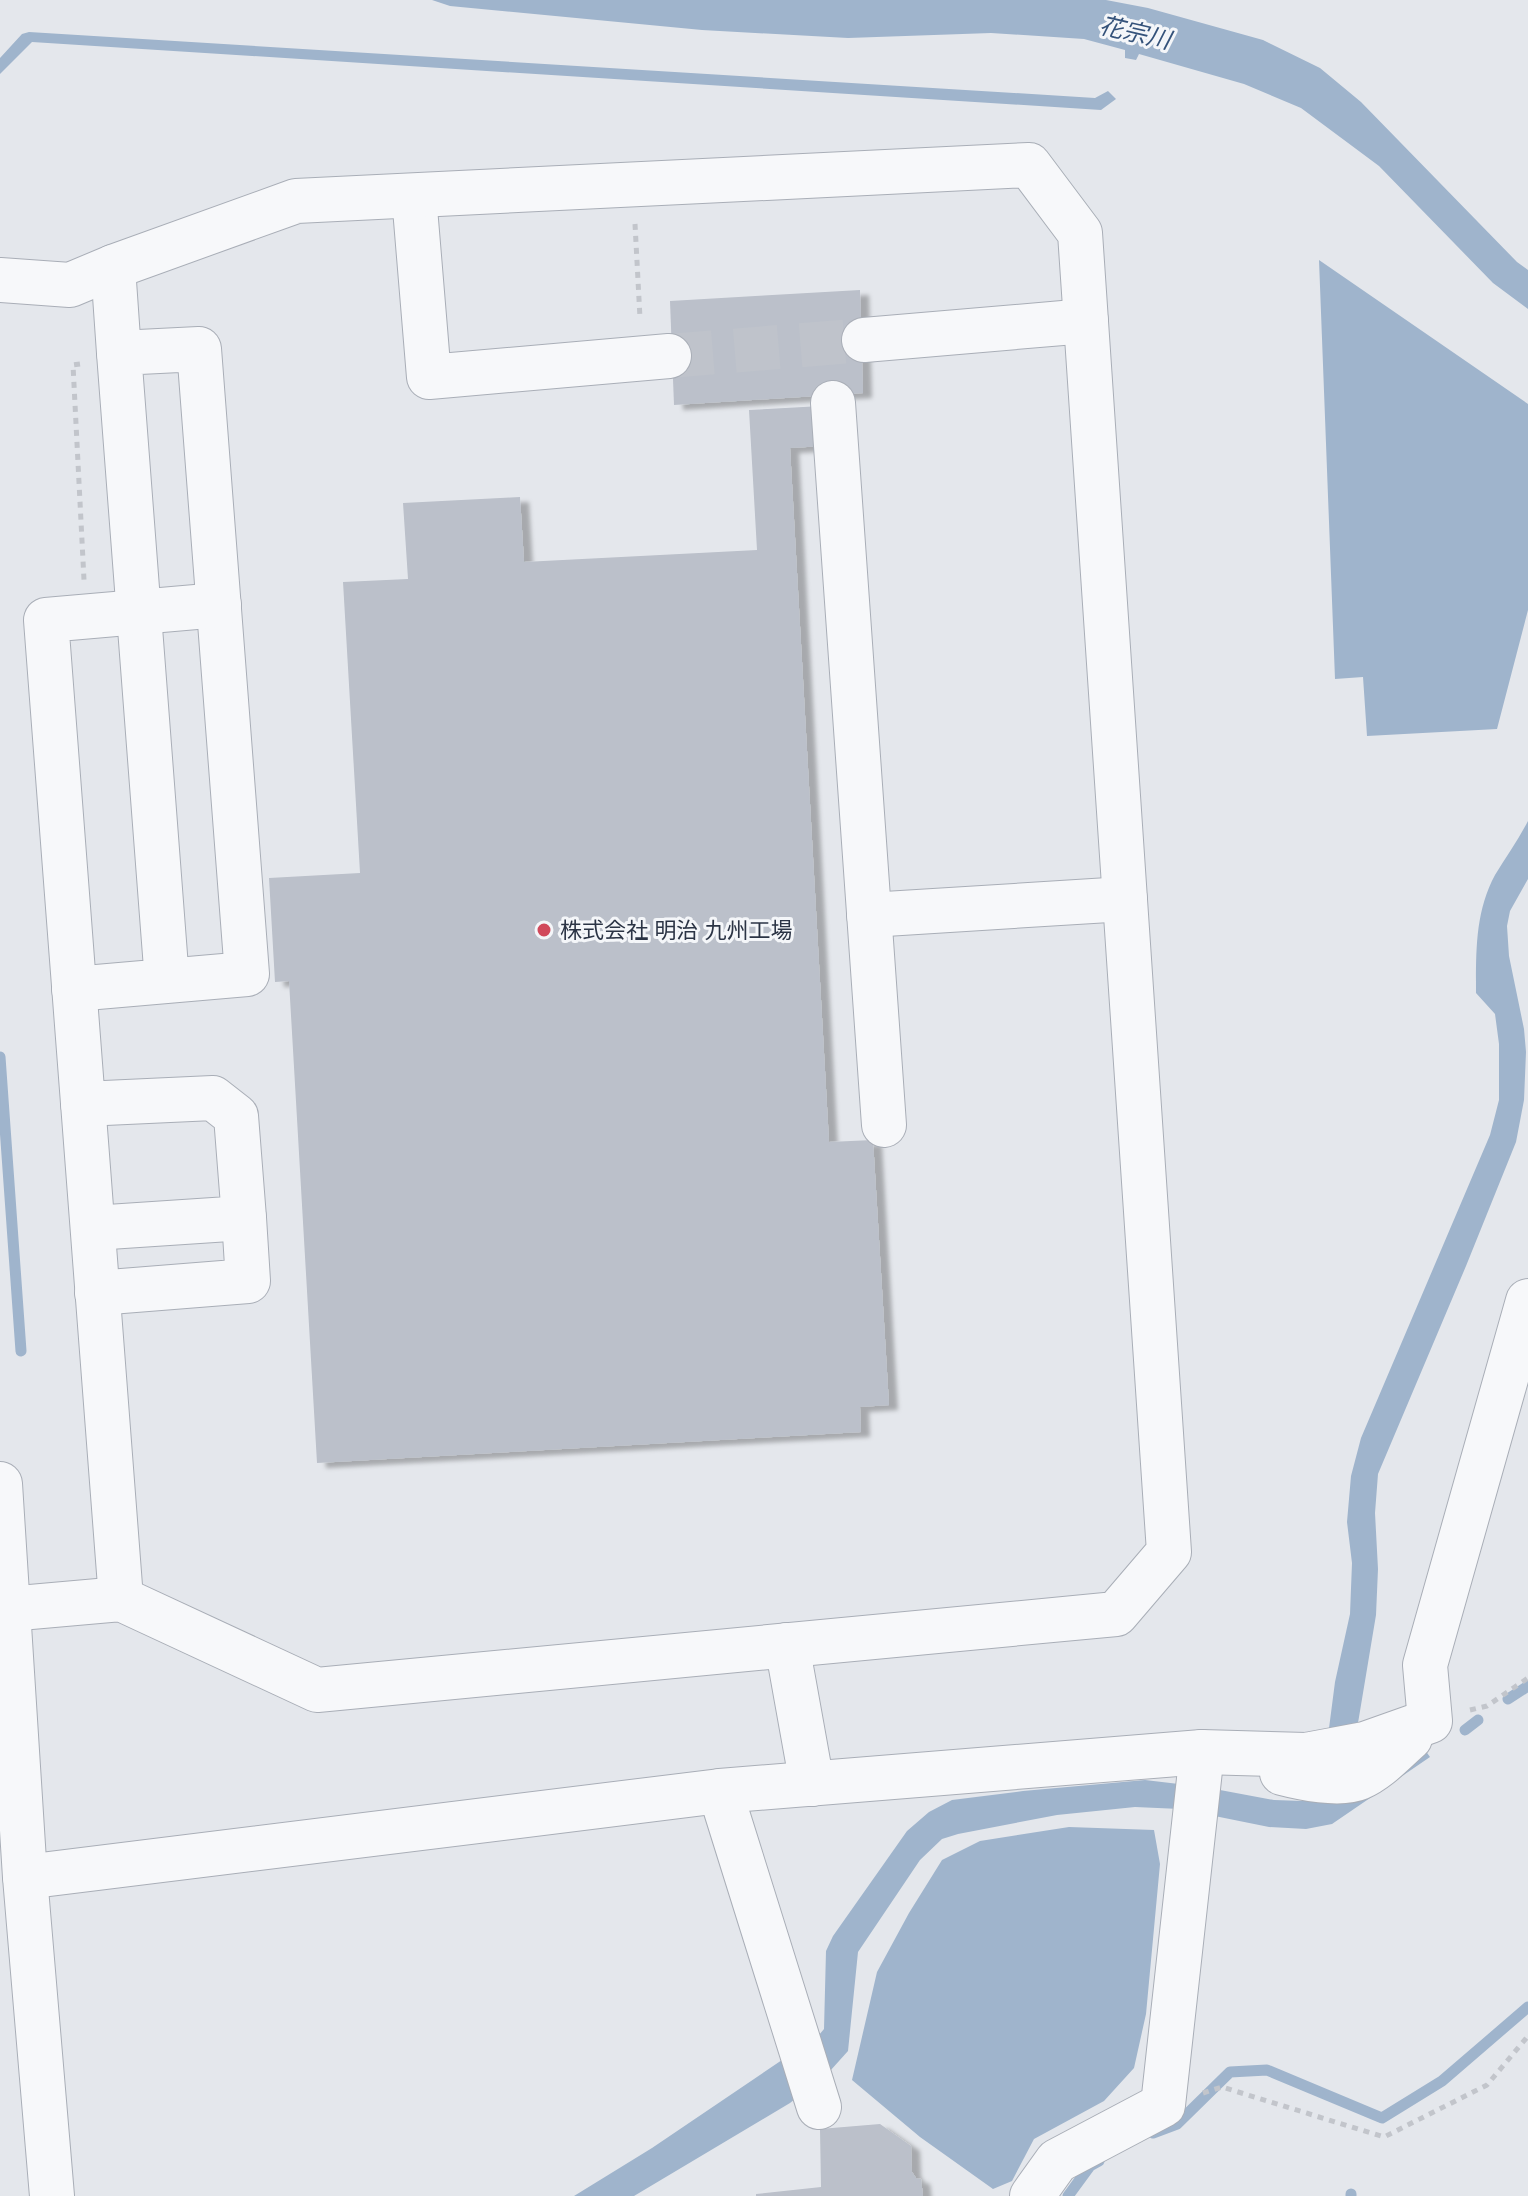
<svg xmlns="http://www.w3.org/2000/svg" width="1528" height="2196" viewBox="0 0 1528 2196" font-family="Inter,'Noto Sans JP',sans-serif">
  <defs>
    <filter id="shadow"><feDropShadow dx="9" dy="5" stdDeviation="2" flood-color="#0004"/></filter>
  </defs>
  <rect width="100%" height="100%" fill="#e4e7ec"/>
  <g fill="#9fb4cc">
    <polygon points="432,0 1106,0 1148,8 1263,40 1320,68 1361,102 1517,262 1528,270 1528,309 1493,283 1379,166 1301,108 1244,84 1139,54 1136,60 1125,58 1125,50 1084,39 991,33 848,38 702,30 450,6"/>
    <polygon points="29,32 1095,98 1108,91 1116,99 1101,110 32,42 0,74 0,58 22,34"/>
    <polygon points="1319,260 1528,404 1528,610 1497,729 1367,736 1363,677 1335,679"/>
    <path d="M1528 821V879L1510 911 1507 926 1509 956 1524 1029 1526 1052 1524 1100 1516 1142 1466 1266 1378 1474 1375 1513 1378 1569 1376 1615 1345 1801 1425 1750 1430 1757 1332 1824 1306 1829 1269 1827 1180 1809 1135 1807 1057 1815 958 1834 942 1839 920 1860 858 1952 848 2051 830 2071 790 2103 634 2196H574L652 2148 819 2035 824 2029 826 1951 833 1936 907 1831 929 1812 952 1800 1023 1791 1145 1780 1204 1787 1274 1800 1303 1801 1321 1790 1335 1682 1350 1614 1352 1563 1347 1522 1351 1476 1361 1438 1490 1135 1499 1100V1044L1495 1014 1476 993C1476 952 1475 912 1495 875 1506 857 1518 840 1528 821Z"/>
    <polygon points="1069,1827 1154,1830 1160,1864 1146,2014 1134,2068 1104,2101 1034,2139 1012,2181 993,2189 920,2137 852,2080 877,1972 909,1913 942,1860 980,1841"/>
  </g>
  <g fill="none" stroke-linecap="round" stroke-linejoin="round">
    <g stroke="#9fb4cc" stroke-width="11">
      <polyline points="0,1057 21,1351"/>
      <polyline points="1508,1699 1528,1686"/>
      <polyline points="1465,1730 1478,1720"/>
      <polyline points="1153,2133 1177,2124 1230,2072 1267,2070 1382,2118 1442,2081 1528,2007"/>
      <polyline points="1068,2196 1090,2166 1099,2161"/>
      <polyline points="1351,2196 1351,2194"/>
    </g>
  </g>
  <g fill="#bbc0ca" filter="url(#shadow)">
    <polygon points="860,290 863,393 674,405 670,301"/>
    <polygon points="821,406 823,446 790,448 829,1142 873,1140 889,1405 860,1407 861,1432 317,1463 289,981 275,982 269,878 360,873 343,582 408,579 403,503 520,497 524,562 757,550 749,410"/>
    <polygon points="880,2124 911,2146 912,2172 916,2178 921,2179 923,2196 756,2196 756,2194 821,2187 820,2129"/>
  </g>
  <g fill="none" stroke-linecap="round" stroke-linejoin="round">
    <polyline stroke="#bfc3cb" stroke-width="44" stroke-dasharray="44 22" stroke-linecap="butt" points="669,356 864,340"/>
    <defs>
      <g id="minor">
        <polyline points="414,196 429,377 669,356"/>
        <polyline points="113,267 119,353"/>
        <polyline points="0,280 70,285 113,267 296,201 1029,165 1080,233 1169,1552 1116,1614 317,1690 121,1599 8,1609"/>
        <polyline points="864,340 1086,321"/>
        <polyline points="833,403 884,1125"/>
        <polyline points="869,915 1125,899"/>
        <polyline points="74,989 247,974 199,349 119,353 167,981"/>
        <polyline points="83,1104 213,1098 236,1116 244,1218 93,1228"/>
        <polyline points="97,1293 248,1281 244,1218"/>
        <polyline points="0,1484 25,1877 52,2196"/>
        <polyline points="121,1599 46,620 219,605"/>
        <polyline points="787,1645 812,1784"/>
        <path d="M1282 1773C1301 1778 1340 1786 1359 1778 1378 1770 1394 1752 1410 1738"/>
        <polyline points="720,1791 819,2107"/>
        <polyline points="25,1877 720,1791 1202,1752 1306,1755 1365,1744 1430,1721 1425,1665 1528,1301"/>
        <polyline points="1032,2196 1057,2161 1163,2105 1202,1752"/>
      </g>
    </defs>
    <use href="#minor" stroke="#a9aeb7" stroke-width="46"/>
    <g stroke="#c2c5cb" stroke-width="5" stroke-dasharray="6 6" stroke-linecap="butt">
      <polyline points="635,224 640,318"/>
      <polyline points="80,364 73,365 84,580"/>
      <polyline points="1470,1710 1487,1706 1528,1678"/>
      <polyline points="1203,2093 1222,2087 1384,2137 1487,2085 1528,2036"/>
    </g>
    <use href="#minor" stroke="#f7f8fa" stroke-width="44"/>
  </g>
  <circle fill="#d1495b" stroke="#f4f6f9" stroke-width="3" cx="544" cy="930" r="8"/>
  <g text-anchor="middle" stroke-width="6" stroke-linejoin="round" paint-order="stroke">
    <g font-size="22" fill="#2b3445" stroke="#f4f6f9" text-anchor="start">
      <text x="560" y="938">株式会社 明治 九州工場</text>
    </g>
    <g font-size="24" font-style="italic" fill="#34527a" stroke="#f4f6f9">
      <text transform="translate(1135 33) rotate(13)" y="8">花宗川</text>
    </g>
  </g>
</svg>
